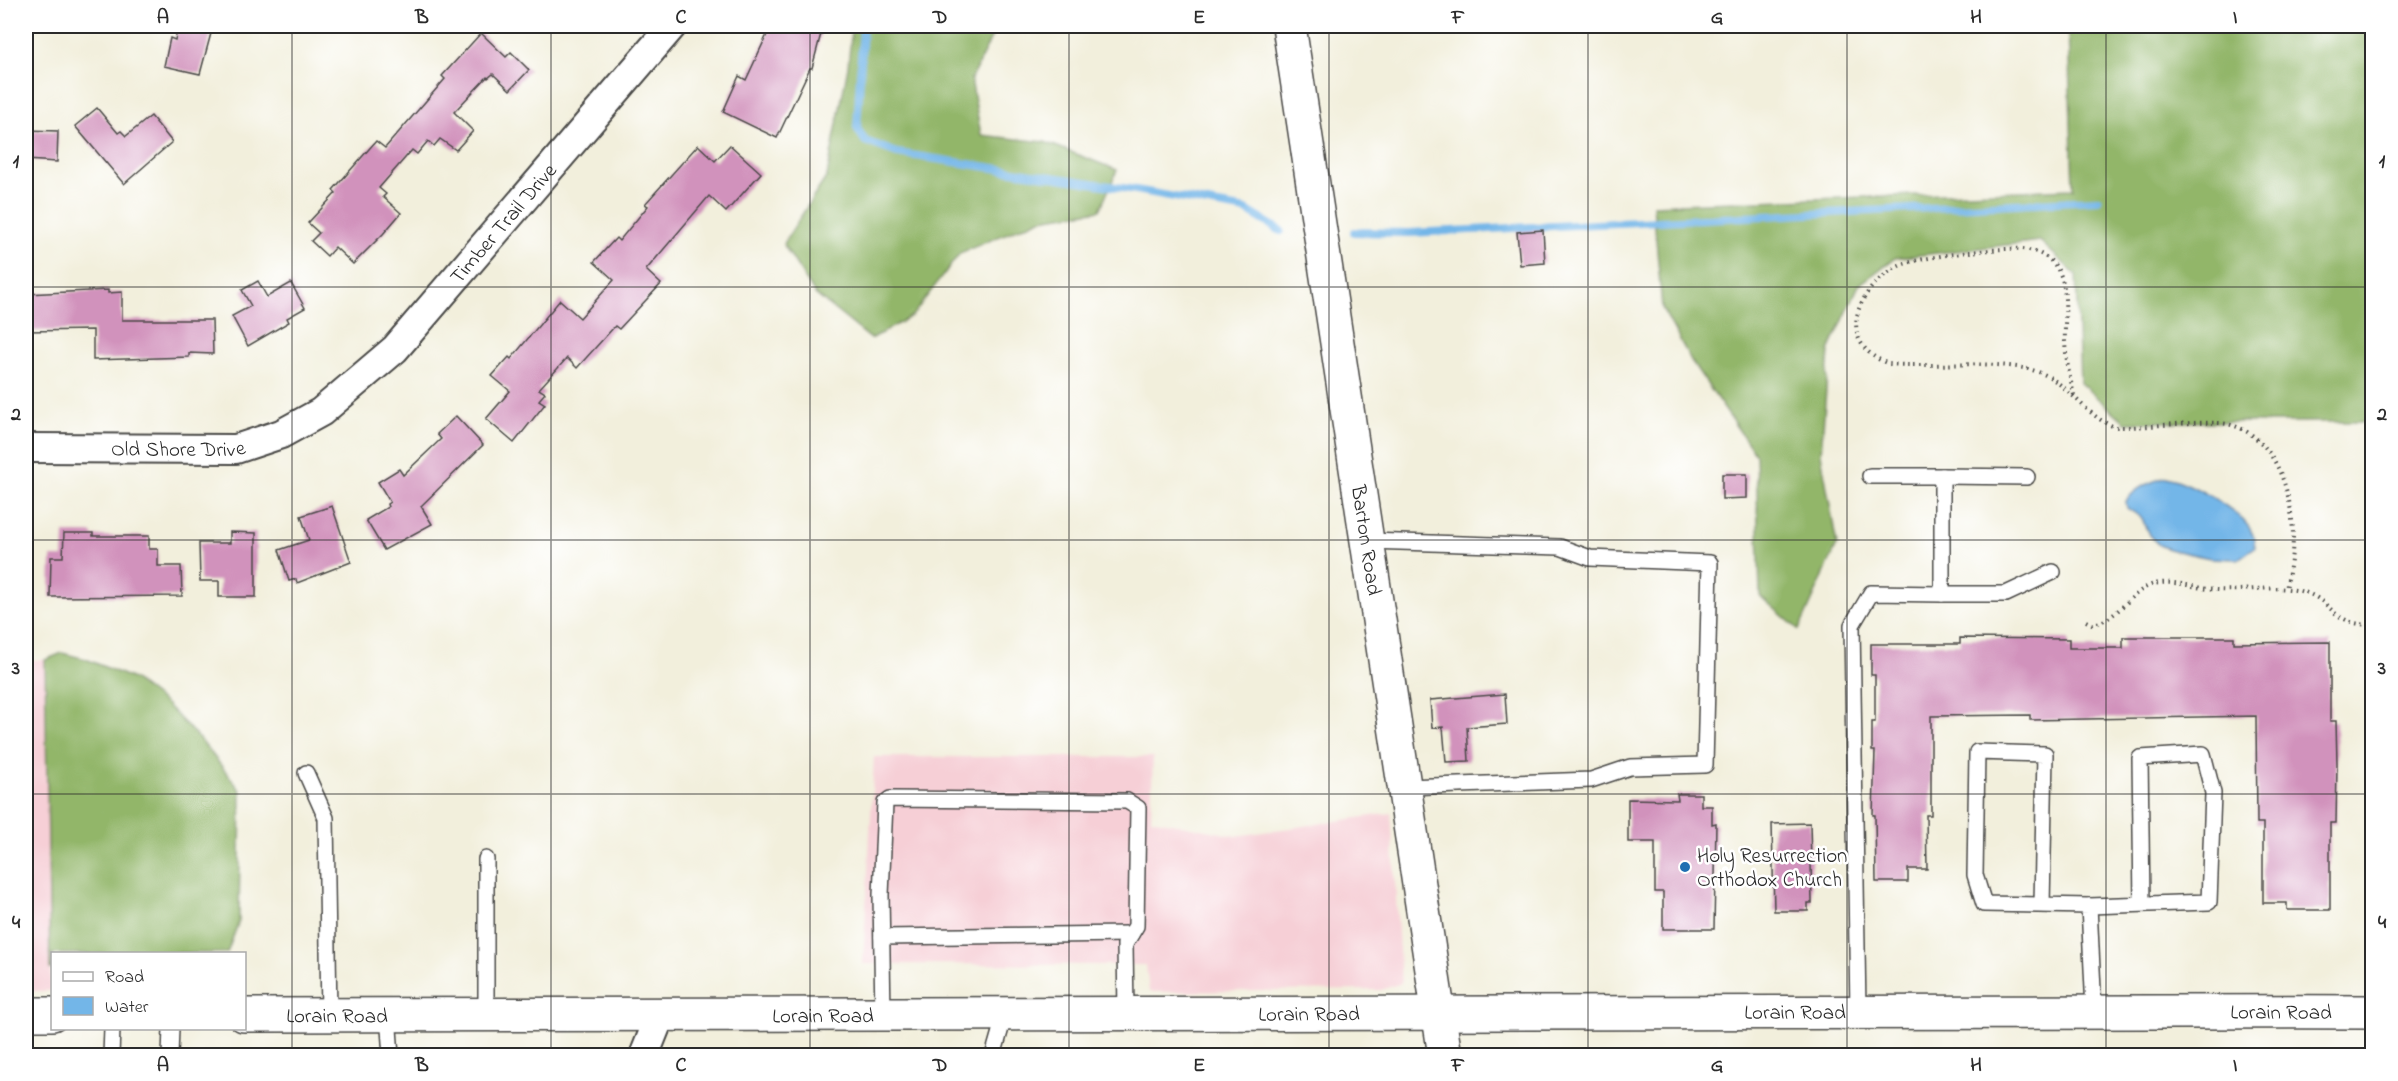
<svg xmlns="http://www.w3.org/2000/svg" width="2398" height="1081" viewBox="0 0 2398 1081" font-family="'Indie Flower',sans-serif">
  <rect width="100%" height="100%" fill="#fff"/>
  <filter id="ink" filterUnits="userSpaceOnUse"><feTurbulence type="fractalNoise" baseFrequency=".0167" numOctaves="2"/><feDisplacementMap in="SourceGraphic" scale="12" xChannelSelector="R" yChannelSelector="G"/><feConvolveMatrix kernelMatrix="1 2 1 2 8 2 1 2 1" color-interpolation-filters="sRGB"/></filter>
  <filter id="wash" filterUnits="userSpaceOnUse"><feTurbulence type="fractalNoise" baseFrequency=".008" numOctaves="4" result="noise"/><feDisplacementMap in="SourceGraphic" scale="24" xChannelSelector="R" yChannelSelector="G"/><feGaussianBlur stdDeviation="1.35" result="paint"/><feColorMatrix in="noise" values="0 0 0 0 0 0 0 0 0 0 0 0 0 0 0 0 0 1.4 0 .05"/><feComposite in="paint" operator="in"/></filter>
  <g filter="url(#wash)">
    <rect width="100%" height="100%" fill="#f2efdc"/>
    <g fill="#f6cfd6">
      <polygon points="26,660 45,660 51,991 26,991"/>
      <polygon points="874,757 1153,757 1151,819 1236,836 1391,813 1401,983 1381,990 1149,992 1146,965 863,964"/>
    </g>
    <g fill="#92b669" stroke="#5e704a" stroke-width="1.5">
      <polygon points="852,26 997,26 971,79 981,135 1045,142 1117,170 1100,210 1041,219 960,253 912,316 871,339 815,294 783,244 827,176 848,66"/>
      <polygon points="2068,26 2372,26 2372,422 2125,422 2080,383 2076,275 2040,241 1895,258 1859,285 1829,351 1821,454 1837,545 1799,630 1760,596 1756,455 1692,362 1662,308 1653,205 2073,189"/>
      <polygon points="62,653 86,659 133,679 167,705 205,745 241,791 239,921 227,953 52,954 52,969 50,969 45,660"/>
    </g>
    <path fill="#73b6e8" stroke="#4f708a" stroke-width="1.5" d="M2167 477C2189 482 2243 511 2252 533 2254 536 2254 542 2255 547L2238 559 2210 558 2172 550 2159 545 2149 535 2142 518 2127 508 2126 501C2136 487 2150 482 2167 477Z"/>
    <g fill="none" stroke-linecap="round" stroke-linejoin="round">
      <g stroke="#73b6e8" stroke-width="8">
        <polyline points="863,26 857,128 865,141 897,153 1136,190 1246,210 1281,231"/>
        <polyline points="1354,232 1409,233 2098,200"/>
      </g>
    </g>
    <g id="blocks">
      <g fill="#d192bc">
        <polygon points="178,26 213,26 200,74 164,66 170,38 175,40"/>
        <polygon points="771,26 823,26 812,68 810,68 777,138 723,112 739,76 746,80"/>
        <polygon points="481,33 506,57 511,52 529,70 510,90 493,74 488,78 487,77 454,112 473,131 456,150 440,139 434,146 428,141 417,154 412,150 379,188 386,194 383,197 401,213 383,234 353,264 335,247 327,256 311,241 319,233 308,223 336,193 333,190 376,141 385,148 445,79 442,76"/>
        <polygon points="97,108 118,133 121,131 126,136 151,116 172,142 124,184 75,126"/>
        <polygon points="26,130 58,131 57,162 26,160"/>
        <polygon points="698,145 715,161 730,145 761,173 726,212 709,196 646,270 661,284 619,329 615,326 577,368 567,358 539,389 545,393 539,400 545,404 514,443 486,419 510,391 492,376 509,357 511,359 560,300 580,318 614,280 594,262 616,238 619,241 648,206 645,204"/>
        <polygon points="1543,230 1545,263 1520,265 1517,232"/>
        <polygon points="258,281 267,297 291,283 305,308 287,318 289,322 248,346 232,316 251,306 242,290"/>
        <polygon points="108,290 108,293 122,292 122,320 212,320 213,354 189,353 189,357 93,360 93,330 26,331 26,294"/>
        <polygon points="456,416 483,445 421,506 432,524 384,550 366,520 388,507 387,504 390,502 378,482 399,469 403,475 441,439 437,434"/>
        <polygon points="1722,474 1747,474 1747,498 1722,499"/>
        <polygon points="332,506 351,562 297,583 296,579 289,581 279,550 309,540 301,516"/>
        <polygon points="230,532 256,533 256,597 219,597 219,581 200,581 199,543 230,543"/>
        <polygon points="64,533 93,533 93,536 149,536 149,549 158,549 158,566 181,566 182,596 50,597 51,557 63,557"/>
        <polygon points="2123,637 2234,637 2234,643 2330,642 2330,721 2336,721 2337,764 2336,823 2330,823 2330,910 2287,910 2287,903 2263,903 2263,823 2257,823 2256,716 2030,720 2030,715 1931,716 1931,815 1926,815 1927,869 1908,869 1908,882 1876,882 1875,815 1873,815 1875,751 1872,751 1872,722 1875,722 1875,675 1871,675 1871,644 1960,644 1960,638 2069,639 2069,648 2123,648"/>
        <polygon points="1505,694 1507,724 1467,727 1469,761 1446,762 1443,727 1432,728 1430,700"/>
        <polygon points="1677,794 1701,794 1701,806 1712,806 1712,824 1716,823 1714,929 1663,929 1663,892 1655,892 1655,842 1628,842 1628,799 1678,800"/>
        <polygon points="1810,823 1812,903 1808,903 1808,911 1774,911 1772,824"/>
      </g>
    </g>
  </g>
  <g filter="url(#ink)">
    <use href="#blocks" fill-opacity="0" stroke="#494846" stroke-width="1.5"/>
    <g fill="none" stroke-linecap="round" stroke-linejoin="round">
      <defs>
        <g id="service">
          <polyline points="1942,476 2027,477"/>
          <polyline points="1368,541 1560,547 1590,558 1710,563 1705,765 1630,767 1591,780 1406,787"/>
          <polyline points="1942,594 2006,594 2053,572"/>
          <polyline points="306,773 326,818 329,1015"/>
          <polyline points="2042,905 2045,754 1977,752 1975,875 1984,904 2089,906 2094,1011"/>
          <polyline points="2089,906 2209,902 2213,793 2203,754 2140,758 2142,904"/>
          <polyline points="882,937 1131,934"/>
          <polyline points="1858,1011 1852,625 1871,593 1942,594 1942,476 1870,476"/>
          <polyline points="388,1015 391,1056"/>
          <polyline points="486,1015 486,859"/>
          <polyline points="883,1015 881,895 885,803 890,799 1127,801 1138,808 1136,926 1125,944 1126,1013"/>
          <polyline points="111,1056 112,1028"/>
          <polyline points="170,1056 171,1028"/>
          <polyline points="993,1056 1005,1014"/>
        </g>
        <g id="minor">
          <path id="s1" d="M26 448 236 449 281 434 321 412 395 349 672 26"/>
          <polyline points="644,1056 660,1016"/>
        </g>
        <g id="tertiary">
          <path id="s2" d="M1289 26 1445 1056"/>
        </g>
        <g id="primary">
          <polyline points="26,1014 52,1014"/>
          <path id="s3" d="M244 1015C954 1018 1663 1009 2372 1012"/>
        </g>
      </defs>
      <use href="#service" stroke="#494846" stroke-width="18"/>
      <use href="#minor" stroke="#494846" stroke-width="32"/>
      <use href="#tertiary" stroke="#494846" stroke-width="36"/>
      <use href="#primary" stroke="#494846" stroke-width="36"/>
      <g stroke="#494846" stroke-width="4" stroke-dasharray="1.5 4.5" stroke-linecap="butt">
        <path d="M2074 395C2070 378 2066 360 2065 342 2064 320 2069 288 2058 270 2053 260 2040 252 2029 250 2011 245 1916 257 1899 266 1857 287 1833 343 1889 364 1931 368 2004 358 2041 373 2069 384 2086 417 2115 427 2150 428 2185 421 2220 423 2273 428 2292 490 2293 535 2293 553 2289 572 2286 590"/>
        <path d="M2086 621 2092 624C2121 620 2132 585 2161 583 2180 581 2198 589 2216 590 2244 592 2277 584 2304 592 2335 602 2330 624 2372 625"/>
      </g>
      <use href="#service" stroke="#fff" stroke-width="15"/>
      <use href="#minor" stroke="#fff" stroke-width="28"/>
      <use href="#tertiary" stroke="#fff" stroke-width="33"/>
      <use href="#primary" stroke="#fff" stroke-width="33"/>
    </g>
  </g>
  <path fill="none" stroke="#2b2b2b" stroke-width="1.5" stroke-opacity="0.55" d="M292 26V1056M551 26V1056M810 26V1056M1069 26V1056M1329 26V1056M1588 26V1056M1847 26V1056M2106 26V1056M26 287H2372M26 540H2372M26 794H2372"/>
  <circle fill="#1f6fb2" stroke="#fff" stroke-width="2" cx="1685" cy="867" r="6"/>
  <g text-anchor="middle" stroke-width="5" stroke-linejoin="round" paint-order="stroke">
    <g font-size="21" fill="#2b2b2b" stroke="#fff">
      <text dy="7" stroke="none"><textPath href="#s1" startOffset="566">Timber Trail Drive</textPath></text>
      <text dy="7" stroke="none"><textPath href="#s1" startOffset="152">Old Shore Drive</textPath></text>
      <text dy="7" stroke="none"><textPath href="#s2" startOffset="520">Barton Road</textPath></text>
      <text dy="7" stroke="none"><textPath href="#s3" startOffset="1551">Lorain Road</textPath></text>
      <text dy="7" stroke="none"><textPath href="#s3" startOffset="2037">Lorain Road</textPath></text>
      <text dy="7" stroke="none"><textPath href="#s3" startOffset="1065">Lorain Road</textPath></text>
      <text dy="7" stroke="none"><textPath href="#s3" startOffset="93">Lorain Road</textPath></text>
      <text dy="7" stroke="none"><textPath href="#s3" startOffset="579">Lorain Road</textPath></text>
    </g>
    <g font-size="21" fill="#2b2b2b" stroke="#fff" text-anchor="start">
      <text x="1697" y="862">Holy Resurrection<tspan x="1697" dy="24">Orthodox Church</tspan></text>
    </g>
  </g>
  <rect width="2398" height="1081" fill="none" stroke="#fff" stroke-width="66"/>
  <rect x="51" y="952" width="195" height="78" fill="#ffffff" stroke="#aaaaaa" stroke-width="1.5"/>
  <rect x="63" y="972" width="30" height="9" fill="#ffffff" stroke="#aaaaaa" stroke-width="1.5"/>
  <text x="105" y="982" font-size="18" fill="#2b2b2b">Road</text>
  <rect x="63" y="997" width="30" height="18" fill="#73b6e8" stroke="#aaaaaa" stroke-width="1.5"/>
  <text x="105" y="1012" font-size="18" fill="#2b2b2b">Water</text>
  <rect x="33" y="33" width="2332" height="1015" fill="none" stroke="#2b2b2b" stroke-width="2"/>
  <g font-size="20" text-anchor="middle" font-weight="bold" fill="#2b2b2b">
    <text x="163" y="23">A</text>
    <text x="422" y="23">B</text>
    <text x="681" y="23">C</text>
    <text x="940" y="23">D</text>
    <text x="1199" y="23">E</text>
    <text x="1458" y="23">F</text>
    <text x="1717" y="23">G</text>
    <text x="1976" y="23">H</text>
    <text x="2235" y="23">I</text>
    <text x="16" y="167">1</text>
    <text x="2382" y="167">1</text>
    <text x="16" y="420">2</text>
    <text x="2382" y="420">2</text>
    <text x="16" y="674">3</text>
    <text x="2382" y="674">3</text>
    <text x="16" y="928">4</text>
    <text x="2382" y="928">4</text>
    <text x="163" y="1071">A</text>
    <text x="422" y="1071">B</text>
    <text x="681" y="1071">C</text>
    <text x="940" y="1071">D</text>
    <text x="1199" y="1071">E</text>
    <text x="1458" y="1071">F</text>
    <text x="1717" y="1071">G</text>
    <text x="1976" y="1071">H</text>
    <text x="2235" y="1071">I</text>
  </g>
</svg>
